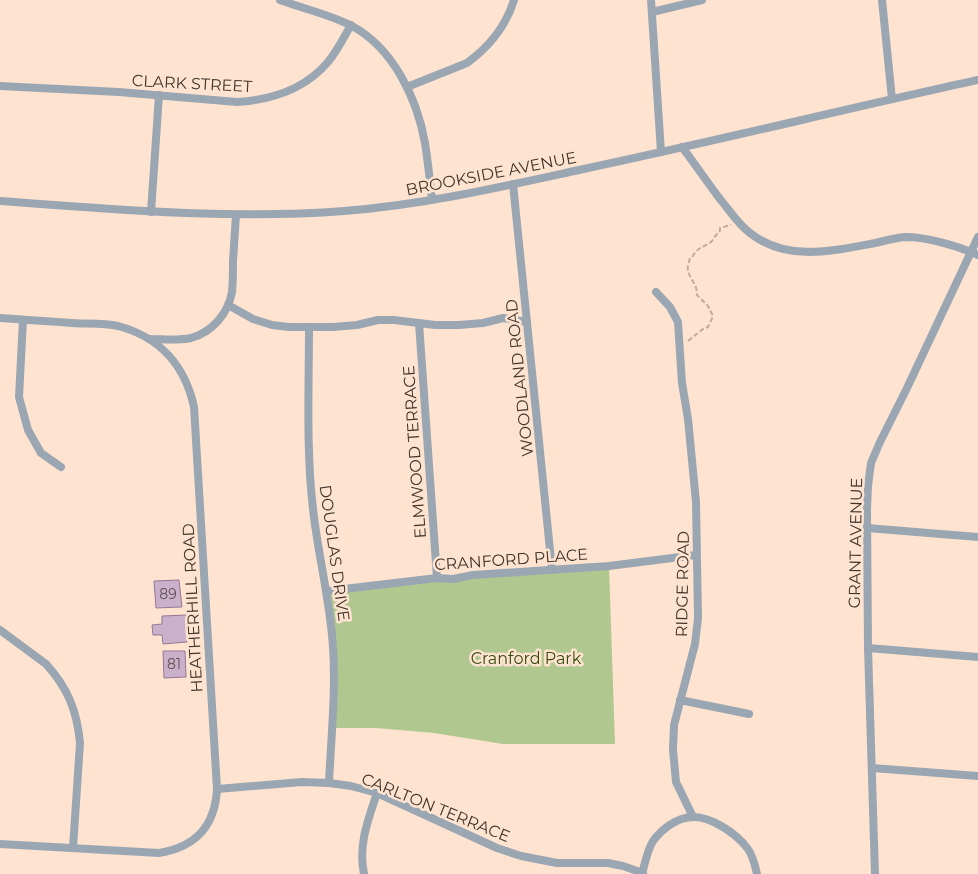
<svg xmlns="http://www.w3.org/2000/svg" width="978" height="874" viewBox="0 0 978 874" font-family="Montserrat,sans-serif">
  <rect width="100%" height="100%" fill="#fee4d0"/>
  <polygon fill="#b1c790" points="609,566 615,744 503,744 434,733 376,728 332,728 333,647 327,591"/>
  <g fill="#cbb0cb" stroke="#937993">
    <polygon points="179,580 182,607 156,608 154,581"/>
    <polygon points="187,615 187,642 163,644 162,635 153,635 152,625 162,624 162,616"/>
    <polygon points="163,651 185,651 186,677 164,678"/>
  </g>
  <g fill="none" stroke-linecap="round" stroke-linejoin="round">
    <path stroke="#c0ab9a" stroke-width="2" stroke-dasharray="5 2.5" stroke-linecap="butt" d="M688 341 703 329 708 327 710 323 713 316 708 306 697 295C698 286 690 279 688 271 687 267 689 262 690 258L693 256C697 247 706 247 712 241 715 237 716 234 720 231V228L731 225"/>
    <g stroke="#9ba6b3" stroke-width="8">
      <path d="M280 0C304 9 329 14 352 26 393 48 417 98 425 143 428 162 430 181 432 200"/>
      <polyline points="651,0 661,152"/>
      <polyline points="882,0 892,99"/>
      <polyline points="652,12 702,0"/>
      <path d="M0 86 119 92 237 102C271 100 305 89 328 62 337 51 344 37 351 25"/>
      <path d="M407 87 467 63C489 47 506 26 514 0"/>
      <path d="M682 147C695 164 707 182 720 199 730 211 738 224 750 233 787 262 832 251 875 243 884 241 895 238 905 237 927 237 958 246 978 255"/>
      <polyline points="513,184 552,570"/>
      <path d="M0 201C114 209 229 220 344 211 423 205 501 187 579 170 712 142 845 109 978 80"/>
      <polyline points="151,212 159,95"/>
      <polyline points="656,292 670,307 678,322 682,383 688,419 696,502 698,618 695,644 674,725 673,750 676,782 693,817"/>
      <polyline points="228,305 253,319 272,325 289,327 333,327 357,325 378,320 394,320 435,325 459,325 483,323 503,318 527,322"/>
      <path d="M0 318C24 320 48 321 72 323 87 324 103 323 118 326 160 337 185 366 194 407L217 789C215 827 195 847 159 853L0 844"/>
      <polyline points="23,320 19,397 28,430 41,453 61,467"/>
      <polyline points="419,323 437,578"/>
      <path d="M309 327C309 387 306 449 313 509 318 555 330 600 333 647 336 692 331 738 329 783"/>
      <path d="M149 339C162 339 177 341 191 338 212 332 228 314 232 292 233 282 233 271 233 261 234 246 235 230 236 215"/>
      <polyline points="867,528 978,537"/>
      <polyline points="327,591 437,578 453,579 473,575 609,566 696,555"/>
      <path d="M0 630 46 664C68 688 77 711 80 743L73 848"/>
      <polyline points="868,648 978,657"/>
      <polyline points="680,700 749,714"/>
      <polyline points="872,768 978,776"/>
      <polyline points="217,789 302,782 329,783 351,786 377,793 497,848 521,856 557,863 608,863 623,866 643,873"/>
      <path d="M364 874C358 845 368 820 377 793"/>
      <path d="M642 874C645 863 647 851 653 841 662 829 676 818 692 817 711 816 737 834 748 849 753 856 755 865 757 874"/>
      <polyline points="875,874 868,648 867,509 868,486 871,463 880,442 907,388 978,237"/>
    </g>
  </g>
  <g text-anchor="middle" stroke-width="5" stroke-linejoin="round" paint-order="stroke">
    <g font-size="14" fill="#645352">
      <text x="168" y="599">89</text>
      <text x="174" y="669">81</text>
    </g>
    <g font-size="16" fill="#41342a" stroke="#fee4d0">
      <text transform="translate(192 83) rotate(3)" y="6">CLARK STREET</text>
      <text transform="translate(491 173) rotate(-11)" y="6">BROOKSIDE AVENUE</text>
      <text transform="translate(519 378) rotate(-96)" y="6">WOODLAND ROAD</text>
      <text transform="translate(414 452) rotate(-94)" y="6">ELMWOOD TERRACE</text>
      <text transform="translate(855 543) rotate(-89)" y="6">GRANT AVENUE</text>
      <text transform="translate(335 553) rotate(82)" y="6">DOUGLAS DRIVE</text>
      <text transform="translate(511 559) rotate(-4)" y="6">CRANFORD PLACE</text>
      <text transform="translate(682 584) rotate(-89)" y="6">RIDGE ROAD</text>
      <text transform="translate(192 608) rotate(-93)" y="6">HEATHERHILL ROAD</text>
      <text transform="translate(436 807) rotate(22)" y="6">CARLTON TERRACE</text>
    </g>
    <g font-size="16" fill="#374b0b" stroke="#fee4d0">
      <text x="526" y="664">Cranford Park</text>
    </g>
  </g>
</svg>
